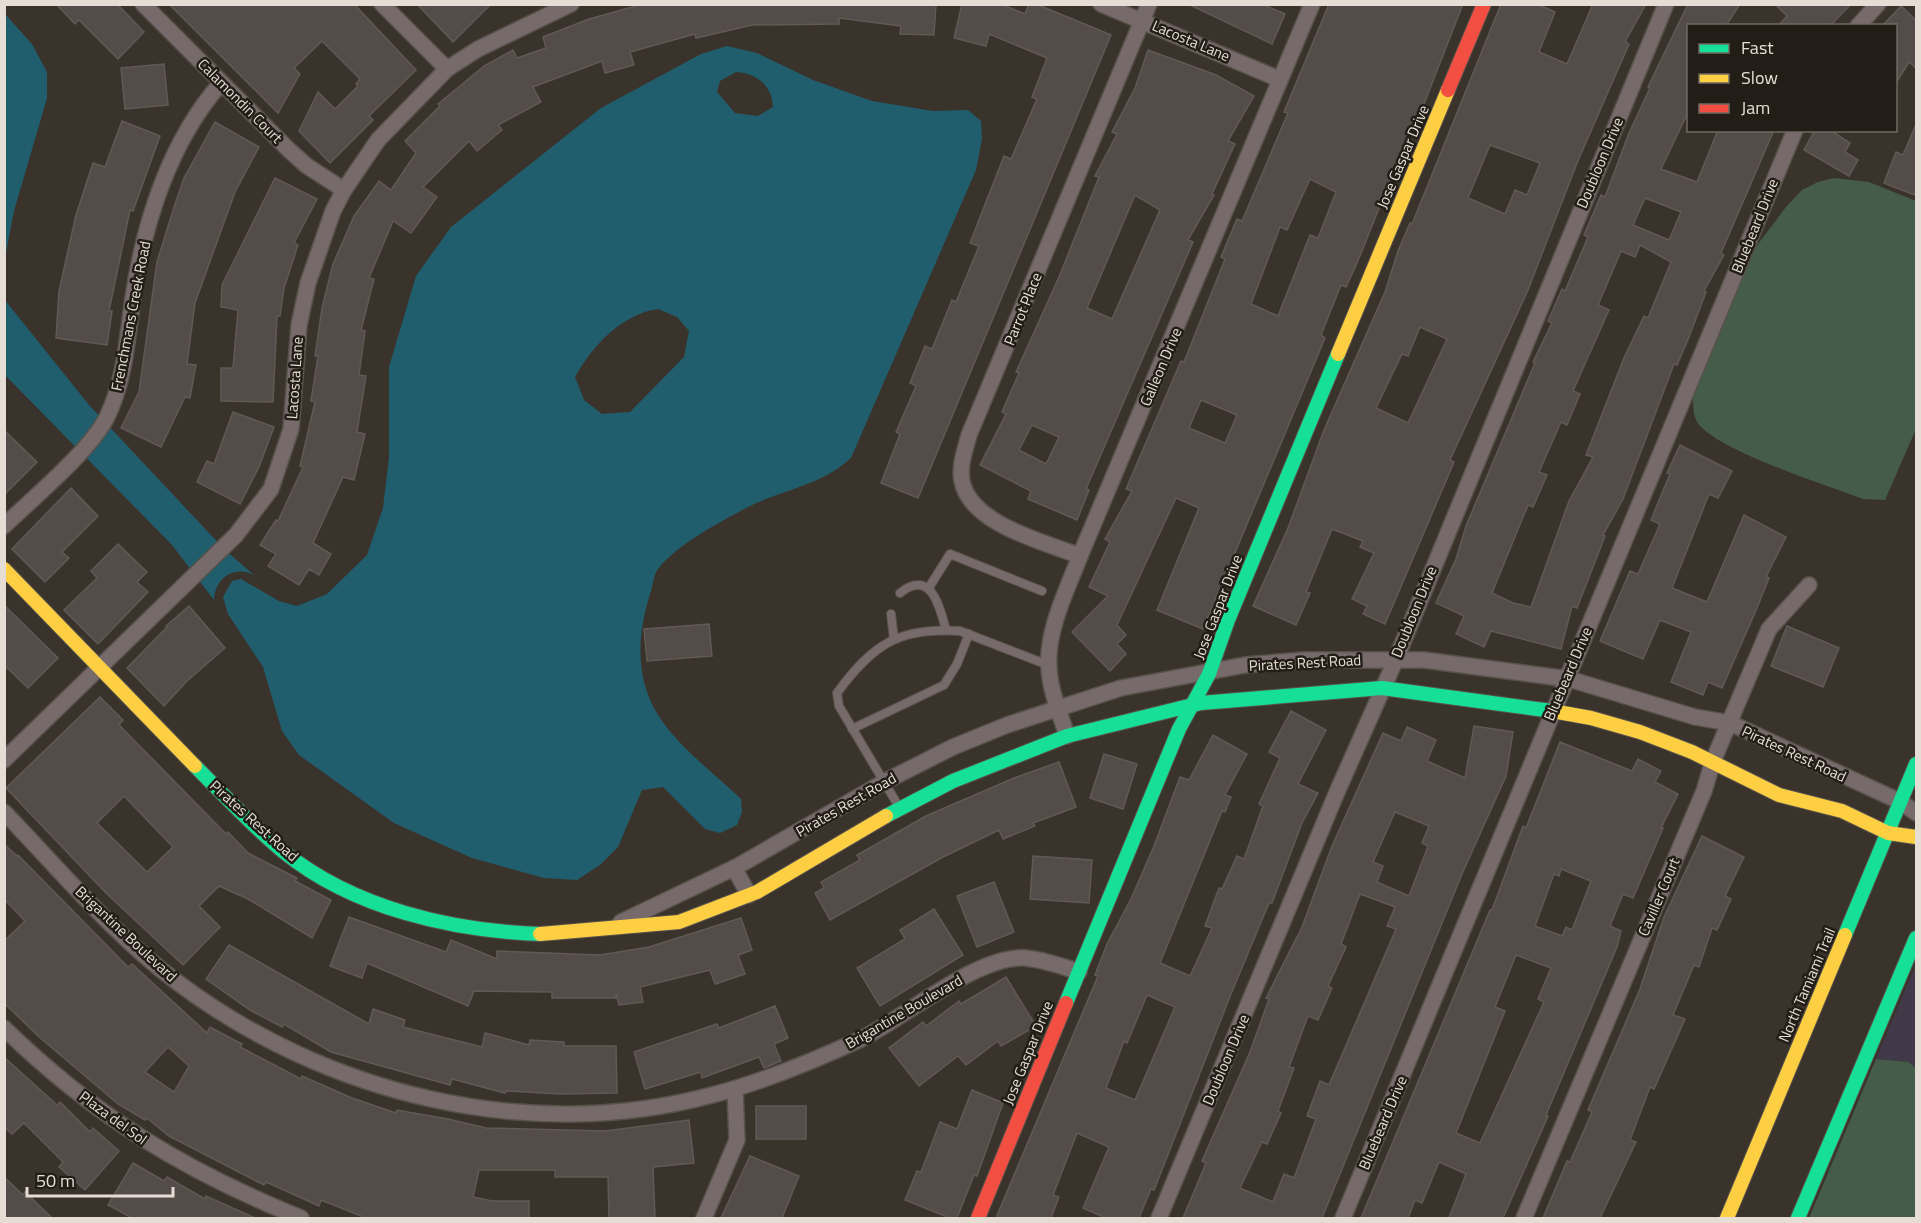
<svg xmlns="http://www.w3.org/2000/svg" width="1921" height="1223" viewBox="0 0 1921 1223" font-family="'Titillium Web',sans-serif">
  <rect width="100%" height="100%" fill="#3a332b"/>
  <polygon fill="#413947" points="1916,964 1916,1068 1908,1062 1876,1059"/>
  <g fill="#465c4a">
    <path d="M1834 178 1869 182 1916 201V429L1885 500 1863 499C1830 486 1710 449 1696 420 1692 410 1693 398 1694 388L1745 261 1786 207 1802 190 1818 182Z"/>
    <polygon points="1876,1059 1908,1062 1916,1068 1916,1218 1809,1218"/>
  </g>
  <g fill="#215e6d" fill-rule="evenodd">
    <polygon points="5,14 32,44 47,72 47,98 14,211 5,258"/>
    <path d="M727 46 757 53 813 80 872 101 933 111 968 110 981 121 982 139 976 170 851 458C821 486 783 489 748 507 722 521 676 545 658 569 654 574 653 584 651 591 637 633 634 679 660 718 677 745 717 776 741 799L742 812 737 825 720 833 705 829 663 787 642 790 618 847 600 865 577 880 544 878 472 858 394 823 299 755 282 731 263 667 228 614 223 597 232 581 241 579 279 601 297 606 327 594 367 555 383 508 389 457V367L416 276 451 227 601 108 701 54ZM736 72C757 73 772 86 773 107L758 116 735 113 717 92 720 81ZM658 309 677 317 689 331 684 357 630 412 602 414 584 400 575 377C592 346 622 314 658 309Z"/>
    <path d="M4 299 89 405 225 550 254 575C234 565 215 578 214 600L172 545 5 375Z"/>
  </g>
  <g fill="#544c49" stroke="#615955" stroke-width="1.5" fill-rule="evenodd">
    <polygon points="56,4 117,4 144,32 118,59 79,20 75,24"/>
    <polygon points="169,4 354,4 416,70 369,116 373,120 330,163 299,131 318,92 335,109 358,86 356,84 360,79 322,41 294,68 300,74 278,113"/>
    <polygon points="417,4 491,4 453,42"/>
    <polygon points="643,4 936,4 934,35 900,34 901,26 839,18 839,24 752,25 696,38 695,34 630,52 634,65 605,73 602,61 533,87 541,102 498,125 502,130 477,151 469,141 423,187 437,197 411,233 393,221 369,278 374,279 361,330 365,331 359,375 366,376 357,432 365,434 354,480 343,477 313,543 331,554 319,575 309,569 299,585 268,566 276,554 260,545 276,520 278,521 303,467 300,466 315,402 311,401 318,356 315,356 322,308 333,264 354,216 379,181 391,190 416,153 405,141 440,106 438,104 484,66 513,50 517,58 546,48 543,37 589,19"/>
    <polygon points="962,4 1001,4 1025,14 1029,4 1036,4 1111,35 918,498 881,483 900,434 896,432 916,386 910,383 925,346 932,349 952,300 956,302 979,246 970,243 1004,156 1011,159 1037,99 1032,97 1047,58 989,34 986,46 954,38"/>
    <polygon points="1188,4 1262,4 1285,14 1272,44"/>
    <path d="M1329 4H1463L1404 155 1401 154 1357 263 1346 287 1341 285 1321 335 1325 338 1203 629 1157 610 1199 508 1176 498 1117 625 1126 635 1117 644 1126 654 1110 671 1072 632 1108 596 1089 587 1110 542 1105 539 1132 491 1126 489 1181 361 1184 362 1225 259 1221 257 1237 219 1242 221 1288 113 1284 112ZM1310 179 1336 192 1318 238 1310 235 1278 316 1251 304 1280 227 1287 230ZM1201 400 1237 415 1225 443 1189 428Z"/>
    <path d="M1501 4H1537L1555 12 1539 52 1567 64 1593 4H1646L1625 42 1629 44 1577 163 1528 290 1450 460 1454 462 1385 624 1363 614 1367 606 1352 599 1374 553 1360 547 1363 541 1332 529 1306 592 1310 593 1296 625 1253 606 1288 528 1324 430 1385 292 1398 251 1410 223 1412 224ZM1490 145 1540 163 1527 195 1515 190 1505 214 1468 198ZM1420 327 1447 339 1408 423 1376 408 1402 354 1408 356Z"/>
    <path d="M1688 4H1740L1726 26H1689V110L1661 169 1697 182 1718 130H1774L1721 253 1724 255 1704 291 1706 292 1689 337 1677 365 1674 364 1623 499 1603 535 1605 536 1577 608 1572 606 1561 649 1491 631 1484 647 1456 634 1464 616 1436 603 1456 559 1466 526 1535 363 1533 362 1552 323 1548 321 1562 289 1565 291 1588 237 1584 235 1601 195 1605 197 1629 133 1650 88 1648 87ZM1645 198 1681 212 1669 240 1633 225ZM1640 245 1671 262 1648 318 1644 316 1624 358 1586 455 1593 457 1569 501 1531 607 1513 603 1492 593 1528 505 1533 507 1547 475 1539 472 1561 422 1567 425 1580 394 1573 391 1609 310 1598 305 1621 251 1635 257Z"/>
    <polygon points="1775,4 1851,4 1830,26 1778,26 1787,16"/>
    <polygon points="1901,6 1917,21 1917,69 1909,62 1896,83 1896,26 1882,26"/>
    <path d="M1148 50 1216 75 1254 96 1228 141 1235 144 1212 194 1214 195 1188 240 1193 242 1086 489 1089 490 1077 520 1028 499 1031 491 980 465 1006 414 1002 412 1019 373 1016 372 1059 277 1099 177 1095 176 1117 134 1112 132 1135 88ZM1135 195 1160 210 1112 319 1087 308ZM1032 425 1059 437 1046 464 1019 450Z"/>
    <polygon points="164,64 168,105 125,109 121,68"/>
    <polygon points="122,121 160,136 133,211 130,210 109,311 112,311 107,345 56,338 59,291 76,215 93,163 105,167"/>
    <polygon points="215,122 259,147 235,192 195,303 187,364 196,365 190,398 185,397 161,447 121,428 139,392 157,262 175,204 184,178"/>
    <polygon points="1917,122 1917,196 1884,183 1896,152 1903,155"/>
    <polygon points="1815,130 1830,130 1850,143 1845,152 1858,160 1849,176 1804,150"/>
    <polygon points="275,178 317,199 294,243 298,245 284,288 280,316 277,316 273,402 221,401 221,368 233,368 238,310 221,307 222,285"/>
    <polygon points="233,412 274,427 259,467 240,504 197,482 207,461 214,464"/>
    <polygon points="4,430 37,462 4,495"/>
    <polygon points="1680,445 1732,471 1718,498 1709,494 1672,588 1707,602 1744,515 1786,537 1766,577 1769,578 1757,608 1722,688 1708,682 1703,695 1671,682 1691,632 1660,620 1643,659 1600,641 1630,571 1638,574 1660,524 1651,520 1670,474 1667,473"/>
    <polygon points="71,488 98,516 62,552 69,558 45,582 12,549"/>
    <polygon points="118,544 147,572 137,582 148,592 98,644 64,610 97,578 91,571"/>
    <polygon points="4,605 58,658 28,688 4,665"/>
    <polygon points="189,606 225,648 187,681 164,706 127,668 167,627 166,626"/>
    <polygon points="709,624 712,656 647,661 644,629"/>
    <polygon points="1787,626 1839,648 1823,687 1771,666"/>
    <path d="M100 697 123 720 119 725 226 834 228 832 248 853 297 878 295 881 331 900 312 938 248 899 219 886 199 906 220 927 183 965 106 893 6 788ZM124 796 173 847 147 872 97 823Z"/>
    <path d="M1291 711 1326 730 1298 784 1318 793 1302 823 1272 903H1269L1231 994 1154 1190 1151 1189 1139 1218H1106L1083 1208 1109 1147 1077 1133 1053 1195 1059 1197 1051 1218H996L1098 976 1095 975 1107 944 1131 899 1154 846 1180 777 1189 780 1213 735 1247 754 1225 795 1231 797 1225 812 1222 811 1160 963 1190 976 1212 928 1205 926 1219 888 1222 889 1237 856 1244 859 1263 806 1259 804 1280 758 1269 752ZM1147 995 1175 1007 1135 1100 1106 1088 1124 1041 1127 1043Z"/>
    <path d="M1474 726 1513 732 1506 776 1462 874 1322 1218H1183L1206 1163 1202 1161 1250 1052 1269 999 1266 998 1302 927 1332 846 1383 733 1401 741 1407 727 1436 740 1427 761 1465 778ZM1395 812 1429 826 1422 843 1428 846 1409 896 1377 882 1383 866 1373 862ZM1360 894 1395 907 1387 926 1396 929 1329 1085 1320 1081 1307 1116 1316 1119 1294 1178 1284 1174 1273 1202 1240 1188 1262 1142 1267 1144 1281 1113 1278 1111 1294 1068 1289 1067 1308 1016 1318 1020 1332 988 1328 986 1346 947 1341 944Z"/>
    <path d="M1560 742 1632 771 1638 759 1661 771 1655 782 1678 794 1661 828H1663L1633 898 1623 894 1610 926 1621 931 1617 947 1546 1115 1548 1116 1503 1218H1449L1466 1174 1439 1162 1422 1203 1415 1200 1408 1218H1361L1490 910H1492L1523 826 1526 828ZM1561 869 1591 881 1572 930 1566 927 1562 936 1535 926 1554 874 1559 876ZM1516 955 1551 968 1538 999 1544 1002 1480 1143 1456 1133 1505 1011 1495 1007Z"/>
    <polygon points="1104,754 1137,764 1123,809 1090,798"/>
    <polygon points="1059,762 1076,807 1033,823 1035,826 1003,839 999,830 943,857 830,920 815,893 824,888 821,882 860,860 857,855 926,816 1014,778"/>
    <polygon points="1702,836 1744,857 1725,896 1731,899 1717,930 1712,928 1699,967 1694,965 1673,1015 1685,1019 1654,1089 1650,1087 1630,1140 1636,1142 1600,1218 1543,1218 1567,1161 1570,1162 1592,1112 1588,1110 1640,989 1664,917"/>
    <path d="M4 844 17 856 18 855 128 967 132 964 207 1033 210 1027 242 1044 240 1047 301 1079 302 1076 352 1098 396 1113 397 1110 448 1119 486 1128 605 1131 689 1120 694 1163 653 1167 655 1218H609L608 1177H555V1170H479L473 1197 492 1201H529V1218H366L321 1200 319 1206 266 1182 264 1185 169 1136 147 1118 145 1120 118 1104 38 1036 4 1003V941L25 921 4 899ZM168 1047 189 1066 174 1092 145 1072Z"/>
    <polygon points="1033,856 1092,860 1089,903 1030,899"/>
    <polygon points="994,882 1014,932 977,947 957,896"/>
    <polygon points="934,909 963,955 880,1006 857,968 905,939 900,930"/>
    <polygon points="349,917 446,952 451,940 497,959 497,951 600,955 649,947 741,918 752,950 738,955 745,974 715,984 710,970 640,987 643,1002 619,1005 616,994 616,998 552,998 552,992 474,991 468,1006 367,963 362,978 330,966"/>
    <polygon points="229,945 369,1024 373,1009 405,1020 403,1027 482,1047 485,1033 529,1045 530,1040 564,1042 564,1046 616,1046 617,1093 561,1094 506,1091 505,1093 452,1079 450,1085 331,1052 284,1024 282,1027 250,1010 206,979"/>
    <polygon points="1006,977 1036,1026 1001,1046 998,1041 966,1065 958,1056 919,1086 889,1048 923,1022 926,1026 959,1001 961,1004"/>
    <polygon points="775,1006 788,1038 774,1044 781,1061 764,1068 759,1057 702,1078 701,1072 645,1089 634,1052 717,1024 719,1028"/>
    <polygon points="4,1057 57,1105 60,1102 90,1132 93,1128 119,1151 85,1190 59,1167 63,1162 24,1123 12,1134 4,1127"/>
    <polygon points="972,1090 1003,1103 977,1176 974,1175 957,1218 950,1218 905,1200 917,1171 921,1172 940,1122 957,1129"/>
    <rect x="756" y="1106" width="50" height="33"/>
    <polygon points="750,1156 799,1176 782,1218 721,1218"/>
    <polygon points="133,1163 164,1181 167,1177 205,1199 206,1196 255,1218 132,1218 108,1205"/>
    <polygon points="4,1177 23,1195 25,1192 52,1218 4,1218"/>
  </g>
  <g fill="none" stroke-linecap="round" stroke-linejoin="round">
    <defs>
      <g id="lane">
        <polyline points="928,589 950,554 1042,591"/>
        <path d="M900 593C931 568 940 607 946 630"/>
        <polyline points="891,614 894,639"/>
        <polyline points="852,729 944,685 957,664 969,634"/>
        <path d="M899 807 839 706 837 693C873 644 899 627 960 631L1048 665"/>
      </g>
      <g id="street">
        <polyline points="143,4 289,150 307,166 344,190"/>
        <polyline points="382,4 447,69"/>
        <polyline points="1101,4 1279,79"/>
        <polyline points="1858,26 1878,4"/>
        <path d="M4 526C33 498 90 451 107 417 125 380 127 339 133 298 144 222 170 141 221 83"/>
        <path d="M1080 556C1044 542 970 524 962 481 959 466 965 450 969 435L1149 4"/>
        <path d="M1067 736C1060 713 1050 691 1049 668 1046 631 1067 590 1080 556L1312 4"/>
        <polyline points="4,760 236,535 271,489 291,429 299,325 308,283 333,211 344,190 378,140 447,69 478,49 571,4"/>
        <path d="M4 812C60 870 113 934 177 982 327 1095 529 1144 712 1095 763 1082 811 1062 859 1040 905 1018 978 954 1026 958 1044 960 1062 966 1079 972"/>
        <polyline points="734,868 749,895"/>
        <polyline points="621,922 738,866 884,782 953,747 1007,725 1121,688 1245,665 1304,660 1424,660 1569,679 1695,717 1730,723 1901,802 1916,813"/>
        <path d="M4 1028C94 1116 185 1171 301 1218"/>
        <polyline points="704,1218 737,1140 735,1089"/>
        <polyline points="1159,1218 1337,792 1396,659 1666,4"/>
        <polyline points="1343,1218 1795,130"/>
        <polyline points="1524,1218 1704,791 1713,761 1769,629 1809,585"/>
      </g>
      <g id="fast">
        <path d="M195 766C224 795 252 826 284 852 353 908 452 931 540 934"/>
        <polyline points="886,816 953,781 1067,736 1201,703 1382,688 1552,711"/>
        <polyline points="1845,935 1916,764"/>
        <polyline points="1066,1003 1179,729 1209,674 1228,620 1338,354"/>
        <polyline points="1798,1218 1916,938"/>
      </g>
      <g id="slow">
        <polyline points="1338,354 1448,90"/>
        <polyline points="4,569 195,766"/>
        <polyline points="1552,711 1591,718 1640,732 1692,752 1779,795 1842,811 1888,833 1916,837"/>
        <polyline points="540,934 679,922 757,892 886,816"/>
        <polyline points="1727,1218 1845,935"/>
      </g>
      <g id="jam">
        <polyline points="1448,90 1484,4"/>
        <polyline points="978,1218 1066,1003"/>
      </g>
    </defs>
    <use href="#lane" stroke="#57524b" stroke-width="10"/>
    <use href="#street" stroke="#57524b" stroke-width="18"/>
    <use href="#fast" stroke="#57524b" stroke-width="16"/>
    <use href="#slow" stroke="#57524b" stroke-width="16"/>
    <use href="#jam" stroke="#57524b" stroke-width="16"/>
    <use href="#lane" stroke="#776a6b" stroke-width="8"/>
    <use href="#street" stroke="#776a6b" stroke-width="15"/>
    <use href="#fast" stroke="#16e098" stroke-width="14"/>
    <use href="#slow" stroke="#ffcf43" stroke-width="14"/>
    <use href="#jam" stroke="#f24e42" stroke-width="14"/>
  </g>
  <g text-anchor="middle" stroke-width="5" stroke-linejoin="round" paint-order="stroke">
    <g font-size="15" fill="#e6ded5" stroke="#221d16">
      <text transform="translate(1191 41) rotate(23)" y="5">Lacosta Lane</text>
      <text transform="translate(240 101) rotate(45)" y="5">Calamondin Court</text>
      <text transform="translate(1403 157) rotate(-67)" y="5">Jose Gaspar Drive</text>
      <text transform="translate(1600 163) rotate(-67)" y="5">Doubloon Drive</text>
      <text transform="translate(1755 226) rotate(-68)" y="5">Bluebeard Drive</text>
      <text transform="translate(1023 309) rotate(-68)" y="5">Parrot Place</text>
      <text transform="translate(131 316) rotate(-79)" y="5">Frenchmans Creek Road</text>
      <text transform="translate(1161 367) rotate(-67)" y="5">Galleon Drive</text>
      <text transform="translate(295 378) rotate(-86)" y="5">Lacosta Lane</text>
      <text transform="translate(1218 607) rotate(-69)" y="5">Jose Gaspar Drive</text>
      <text transform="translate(1414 612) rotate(-68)" y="5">Doubloon Drive</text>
      <text transform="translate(1305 663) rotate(-3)" y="5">Pirates Rest Road</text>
      <text transform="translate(1568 674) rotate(-67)" y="5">Bluebeard Drive</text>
      <text transform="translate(1794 754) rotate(25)" y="5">Pirates Rest Road</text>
      <text transform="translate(846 805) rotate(-30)" y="5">Pirates Rest Road</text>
      <text transform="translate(254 821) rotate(42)" y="5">Pirates Rest Road</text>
      <text transform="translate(1659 897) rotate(-67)" y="5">Caviller Court</text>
      <text transform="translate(126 934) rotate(43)" y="5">Brigantine Boulevard</text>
      <text transform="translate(1807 985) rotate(-67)" y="5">North Tamiami Trail</text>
      <text transform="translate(904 1012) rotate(-30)" y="5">Brigantine Boulevard</text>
      <text transform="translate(1028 1053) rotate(-68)" y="5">Jose Gaspar Drive</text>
      <text transform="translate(1226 1060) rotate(-67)" y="5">Doubloon Drive</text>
      <text transform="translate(113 1118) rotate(36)" y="5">Plaza del Sol</text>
      <text transform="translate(1383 1123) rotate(-67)" y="5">Bluebeard Drive</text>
    </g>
  </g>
  <rect width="1921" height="1223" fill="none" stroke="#e6ded5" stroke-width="12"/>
  <rect x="1687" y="24" width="210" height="108" fill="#221d16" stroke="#706a62" stroke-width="1.5"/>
  <rect x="1699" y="44" width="30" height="9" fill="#16e098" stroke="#706a62" stroke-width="1.5"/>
  <text x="1741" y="54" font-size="18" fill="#e6ded5">Fast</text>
  <rect x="1699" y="74" width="30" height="9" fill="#ffcf43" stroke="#706a62" stroke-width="1.5"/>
  <text x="1741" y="84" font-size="18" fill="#e6ded5">Slow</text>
  <rect x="1699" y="104" width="30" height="9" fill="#f24e42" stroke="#706a62" stroke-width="1.5"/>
  <text x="1741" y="114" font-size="18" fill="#e6ded5">Jam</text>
  <path d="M27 1187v9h146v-9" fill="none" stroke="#e6ded5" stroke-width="3"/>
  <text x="36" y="1187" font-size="18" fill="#e6ded5" stroke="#221d16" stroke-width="4.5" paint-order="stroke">50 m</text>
</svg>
